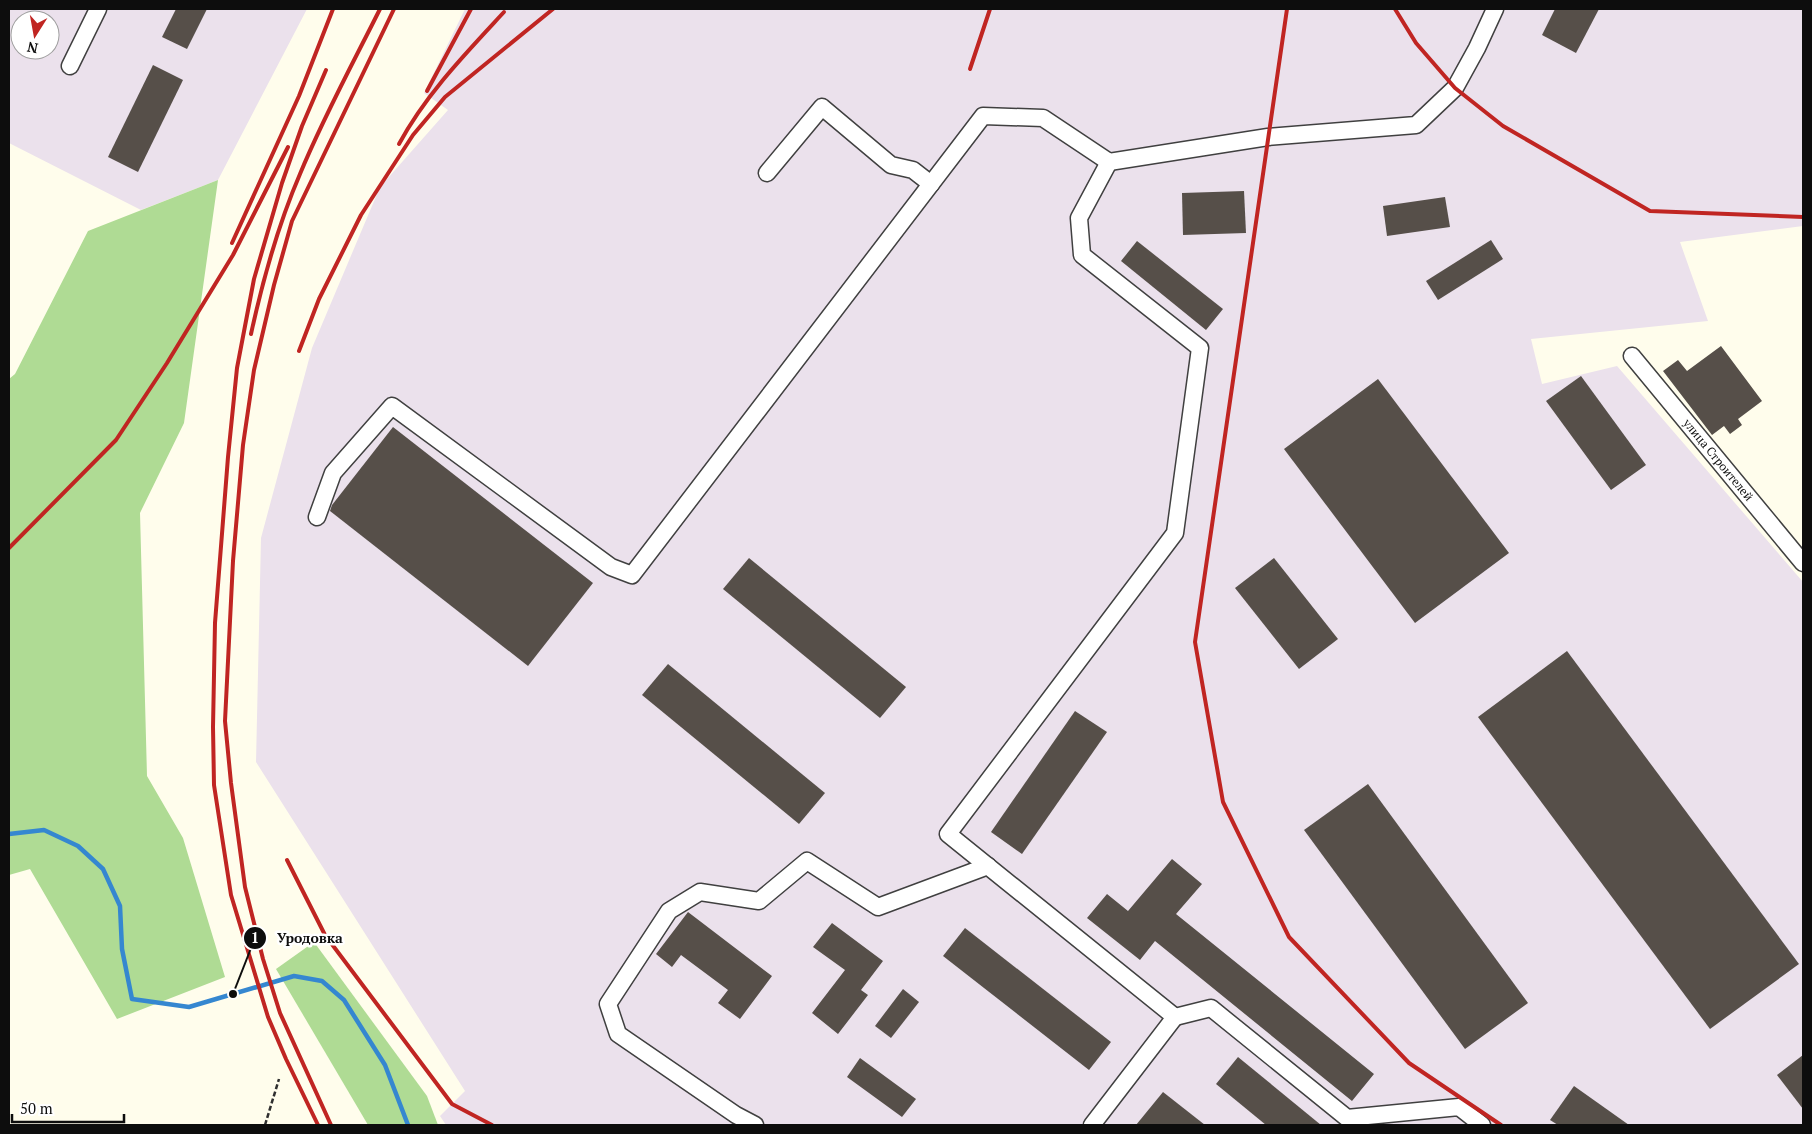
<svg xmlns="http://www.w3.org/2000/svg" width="1812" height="1134" viewBox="0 0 1812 1134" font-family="'PT Serif',serif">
  <rect width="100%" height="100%" fill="#fffdec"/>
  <g fill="#ebe1ec" fill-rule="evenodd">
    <path d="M9 9H307L218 180 141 210 9 143ZM20 20H50V50H20Z"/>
    <polygon points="465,9 1803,9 1803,226 1680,242 1708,321 1531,339 1542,384 1617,366 1803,582 1803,1125 446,1125 440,1116 465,1091 256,762 261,538 312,348 380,187 448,110 424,93"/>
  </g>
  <g fill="#afdb94">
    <polygon points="218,180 184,423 140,513 147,776 183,838 225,977 117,1019 30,869 9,875 9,379 15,374 88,231"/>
    <polygon points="314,942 427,1096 438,1125 368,1125 276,969"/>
  </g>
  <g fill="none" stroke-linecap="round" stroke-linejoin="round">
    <polyline stroke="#3587d0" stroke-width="4.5" points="9,834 44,830 78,846 103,869 120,906 122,949 132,999 189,1007 294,976 322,981 344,1000 385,1065 408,1125"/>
  </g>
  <g fill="#564f49">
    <polygon points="176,9 207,9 187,49 162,37"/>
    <polygon points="1555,9 1599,9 1576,53 1542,35"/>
    <polygon points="153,65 183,80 138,172 108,157"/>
    <polygon points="1244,191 1246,233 1183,235 1182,193"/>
    <polygon points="1445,197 1450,227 1387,236 1383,206"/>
    <polygon points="1491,240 1503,259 1438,300 1426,281"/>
    <polygon points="1137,241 1223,309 1206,330 1121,261"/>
    <polygon points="1721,346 1762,401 1738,419 1742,425 1730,434 1724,426 1712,435 1663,371 1678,360 1687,371"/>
    <polygon points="1581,376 1646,465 1611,490 1546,401"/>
    <polygon points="1378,379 1509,553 1415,623 1284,449"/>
    <polygon points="393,427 593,583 528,666 330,511 332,505"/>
    <polygon points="749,558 906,687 880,718 723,589"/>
    <polygon points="1274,558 1338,639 1299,669 1235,588"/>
    <polygon points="1567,651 1799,964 1710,1029 1478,717"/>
    <polygon points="668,664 825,793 799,824 642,695"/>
    <polygon points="1075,711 1107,732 1022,854 991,832"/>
    <polygon points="1368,784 1528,1003 1465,1049 1304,830"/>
    <polygon points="1172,859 1202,884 1176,914 1374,1074 1352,1101 1155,941 1140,960 1087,918 1107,894 1128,911"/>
    <polygon points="688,912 772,976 740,1019 718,1003 728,990 681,955 672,967 656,954"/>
    <polygon points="832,923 883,961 861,990 868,995 838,1034 812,1013 845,970 813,947"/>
    <polygon points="965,928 1111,1042 1089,1070 943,956"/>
    <polygon points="903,989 919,1002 891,1038 875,1026"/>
    <polygon points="1803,1055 1803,1109 1777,1075"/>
    <polygon points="1238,1057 1321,1125 1266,1125 1216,1084"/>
    <polygon points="860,1058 916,1099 902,1117 847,1077"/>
    <polygon points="1574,1086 1629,1125 1558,1125 1550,1120"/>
    <polygon points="1163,1092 1205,1125 1136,1125"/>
  </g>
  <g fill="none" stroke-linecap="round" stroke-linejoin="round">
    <defs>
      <g id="minor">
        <polyline points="70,66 98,9"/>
        <polyline points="1109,162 1079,218 1082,255 1200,348 1175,533 948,834 1175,1017 1211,1008 1347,1118 1459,1107 1482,1125"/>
        <polyline points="767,173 822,107 891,165 913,170 931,184"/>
        <path id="s1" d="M1632 356 1803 563"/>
        <polyline points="317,517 333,473 392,406 611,567 632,575 983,116 1043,118 1109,162 1268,137 1416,125 1455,88 1477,48 1495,9"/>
        <polyline points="755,1125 736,1115 618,1034 608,1004 669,911 700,892 759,901 807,861 878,907 988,866"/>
        <polyline points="1092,1125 1175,1017"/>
      </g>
    </defs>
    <use href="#minor" stroke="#404040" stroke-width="19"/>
    <polyline stroke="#2f2f2f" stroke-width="2.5" stroke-dasharray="5 2.5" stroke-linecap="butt" points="265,1125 279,1079"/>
    <use href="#minor" stroke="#fff" stroke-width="16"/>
    <g stroke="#c02522" stroke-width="4">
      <polyline points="1287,9 1195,642 1223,802 1289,937 1409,1063 1501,1125"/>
      <polyline points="1395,9 1416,43 1455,88 1503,126 1650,211 1803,217"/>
      <polyline points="970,69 990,9"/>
      <polyline points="427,91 471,9"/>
      <path d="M399 144C426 94 466 53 504 12"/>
      <polyline points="232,243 299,96 333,9"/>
      <path d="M251 334C263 279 278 225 300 174 323 118 353 63 380 9"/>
      <polyline points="299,351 319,299 361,215 413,135 445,97 553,9"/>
      <polyline points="9,548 116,440 167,363 233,255 288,147"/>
      <polyline points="287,860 325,935 452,1104 492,1125"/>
      <polyline points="318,1125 286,1059 268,1017 231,895 214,785 213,727 215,623 228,457 237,368 254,279 282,183 302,126 326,70"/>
      <polyline points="331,1125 280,1013 263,959 245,887 231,783 225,721 233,561 243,445 254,370 274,285 292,221 394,9"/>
    </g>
  </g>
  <g text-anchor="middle" stroke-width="5" stroke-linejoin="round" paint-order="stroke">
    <g font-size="12" fill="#0d0d0d" stroke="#fff">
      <text dy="4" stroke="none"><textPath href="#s1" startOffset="135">улица Строителей</textPath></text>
    </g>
  </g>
  <path fill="none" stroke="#0d0d0d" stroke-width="2" d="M233 994L255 938"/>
  <g fill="#0d0d0d" stroke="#fff" stroke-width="2">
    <circle cx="233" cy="994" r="5"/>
    <circle cx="255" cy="938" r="12"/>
  </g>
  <g font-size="15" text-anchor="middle" font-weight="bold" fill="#fff">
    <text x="255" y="943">1</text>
  </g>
  <g font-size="14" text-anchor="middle" font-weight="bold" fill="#0d0d0d" stroke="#fff" stroke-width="5" stroke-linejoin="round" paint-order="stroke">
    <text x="310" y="943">Уродовка</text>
  </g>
  <rect width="1812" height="1134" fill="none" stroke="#0d0d0d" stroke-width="20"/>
  <g transform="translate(35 35) rotate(191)"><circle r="24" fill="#ffffff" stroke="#9e9e9e"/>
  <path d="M0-4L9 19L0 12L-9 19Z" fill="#c02522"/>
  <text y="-8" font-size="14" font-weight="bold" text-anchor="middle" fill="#0d0d0d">N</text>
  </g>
  <path d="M12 1114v8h112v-8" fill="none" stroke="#0d0d0d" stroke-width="2.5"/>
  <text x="20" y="1114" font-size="15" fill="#0d0d0d" stroke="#ffffff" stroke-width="4" paint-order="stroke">50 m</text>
</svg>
